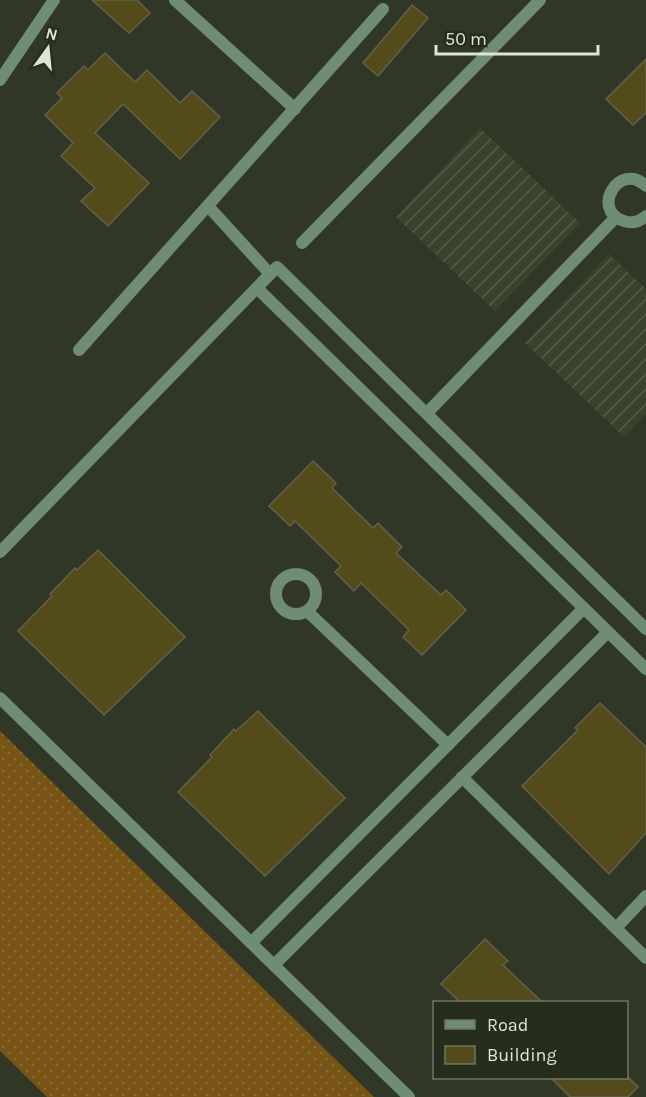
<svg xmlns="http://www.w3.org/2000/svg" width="646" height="1097" viewBox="0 0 646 1097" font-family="Karla,sans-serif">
  <defs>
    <pattern id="industrial-furrows" width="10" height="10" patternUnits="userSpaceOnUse" patternTransform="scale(1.5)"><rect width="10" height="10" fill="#39422a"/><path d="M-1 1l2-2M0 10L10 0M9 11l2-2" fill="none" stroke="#555d48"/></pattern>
    <pattern id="grass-dots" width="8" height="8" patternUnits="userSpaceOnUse" patternTransform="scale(1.5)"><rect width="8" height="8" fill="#775316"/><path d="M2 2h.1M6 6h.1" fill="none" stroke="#8a6b37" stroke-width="1.8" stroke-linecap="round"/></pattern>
  </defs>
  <rect width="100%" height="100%" fill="#313726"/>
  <g fill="url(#industrial-furrows)">
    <polygon points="480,128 580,223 495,311 396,217"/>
    <polygon points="609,254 646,289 646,414 624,437 525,343"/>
  </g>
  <polygon fill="url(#grass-dots)" points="0,732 0,731 374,1097 47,1097 0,1051"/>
  <g fill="#534b1a" stroke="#64604c" stroke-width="1.5">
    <polygon points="92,0 137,0 150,13 129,33"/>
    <polygon points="412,5 428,18 378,76 363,63"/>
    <polygon points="105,53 135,82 147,70 180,103 192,91 220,117 180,159 123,104 95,133 149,183 108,226 81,201 95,188 61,156 73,143 45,115 62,98 57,93 84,66 88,70"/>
    <polygon points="646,59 646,113 633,125 606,99"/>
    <polygon points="313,461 336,483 332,488 373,528 378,523 402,547 396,553 441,595 446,590 466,610 422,655 403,637 409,630 361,583 354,591 335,572 341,566 295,521 290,526 269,506"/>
    <polygon points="98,550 185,637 104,715 18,631 52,596 50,594 75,568 77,570"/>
    <polygon points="600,703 646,747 646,833 609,874 522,786 578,730 575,728"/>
    <polygon points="258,711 345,798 265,876 178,792 212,757 210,755 234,729 236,731"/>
    <polygon points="485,939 508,961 503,965 542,1002 460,1002 441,984"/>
    <polygon points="550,1077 628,1077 638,1087 628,1097 570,1097"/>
  </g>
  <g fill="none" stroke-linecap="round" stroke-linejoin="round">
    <g stroke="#6f8d74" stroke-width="12">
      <polyline points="175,0 295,109"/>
      <polyline points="0,80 54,0"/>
      <path d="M646 186C619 160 590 211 624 221 632 224 640 221 646 216"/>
      <polyline points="208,206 270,274"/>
      <polyline points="302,243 540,0"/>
      <polyline points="79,350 383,9"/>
      <polyline points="427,413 616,217"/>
      <circle cx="296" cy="594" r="20"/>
      <polyline points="307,611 448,745"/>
      <polyline points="462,777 646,958"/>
      <polyline points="616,928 646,896"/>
    </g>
    <g stroke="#6f8d74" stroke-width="12">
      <polyline points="257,288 646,669"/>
      <polyline points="0,552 277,267 646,629"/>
      <polyline points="0,698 409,1097"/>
      <polyline points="251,943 584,608"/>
      <polyline points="274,965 608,632"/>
    </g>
  </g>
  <rect x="433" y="1001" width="195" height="78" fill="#272d1c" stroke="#707567" stroke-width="1.5"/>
  <rect x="445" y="1020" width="30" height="9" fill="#6f8d74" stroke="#707567" stroke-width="1.5"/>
  <text x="487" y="1031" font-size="18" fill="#dee2d7">Road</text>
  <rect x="445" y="1046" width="30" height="18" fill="#534b1a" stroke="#707567" stroke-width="1.5"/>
  <text x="487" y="1061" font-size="18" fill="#dee2d7">Building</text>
  <g transform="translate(48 48) rotate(15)" stroke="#272d1c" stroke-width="4.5" paint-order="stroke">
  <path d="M0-4.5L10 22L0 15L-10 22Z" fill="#dee2d7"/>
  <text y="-9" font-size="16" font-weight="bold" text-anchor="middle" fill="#dee2d7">N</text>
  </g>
  <path d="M436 45v9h162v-9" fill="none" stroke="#dee2d7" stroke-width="3"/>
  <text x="445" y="45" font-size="18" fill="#dee2d7" stroke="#272d1c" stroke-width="4.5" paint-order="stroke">50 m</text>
</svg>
